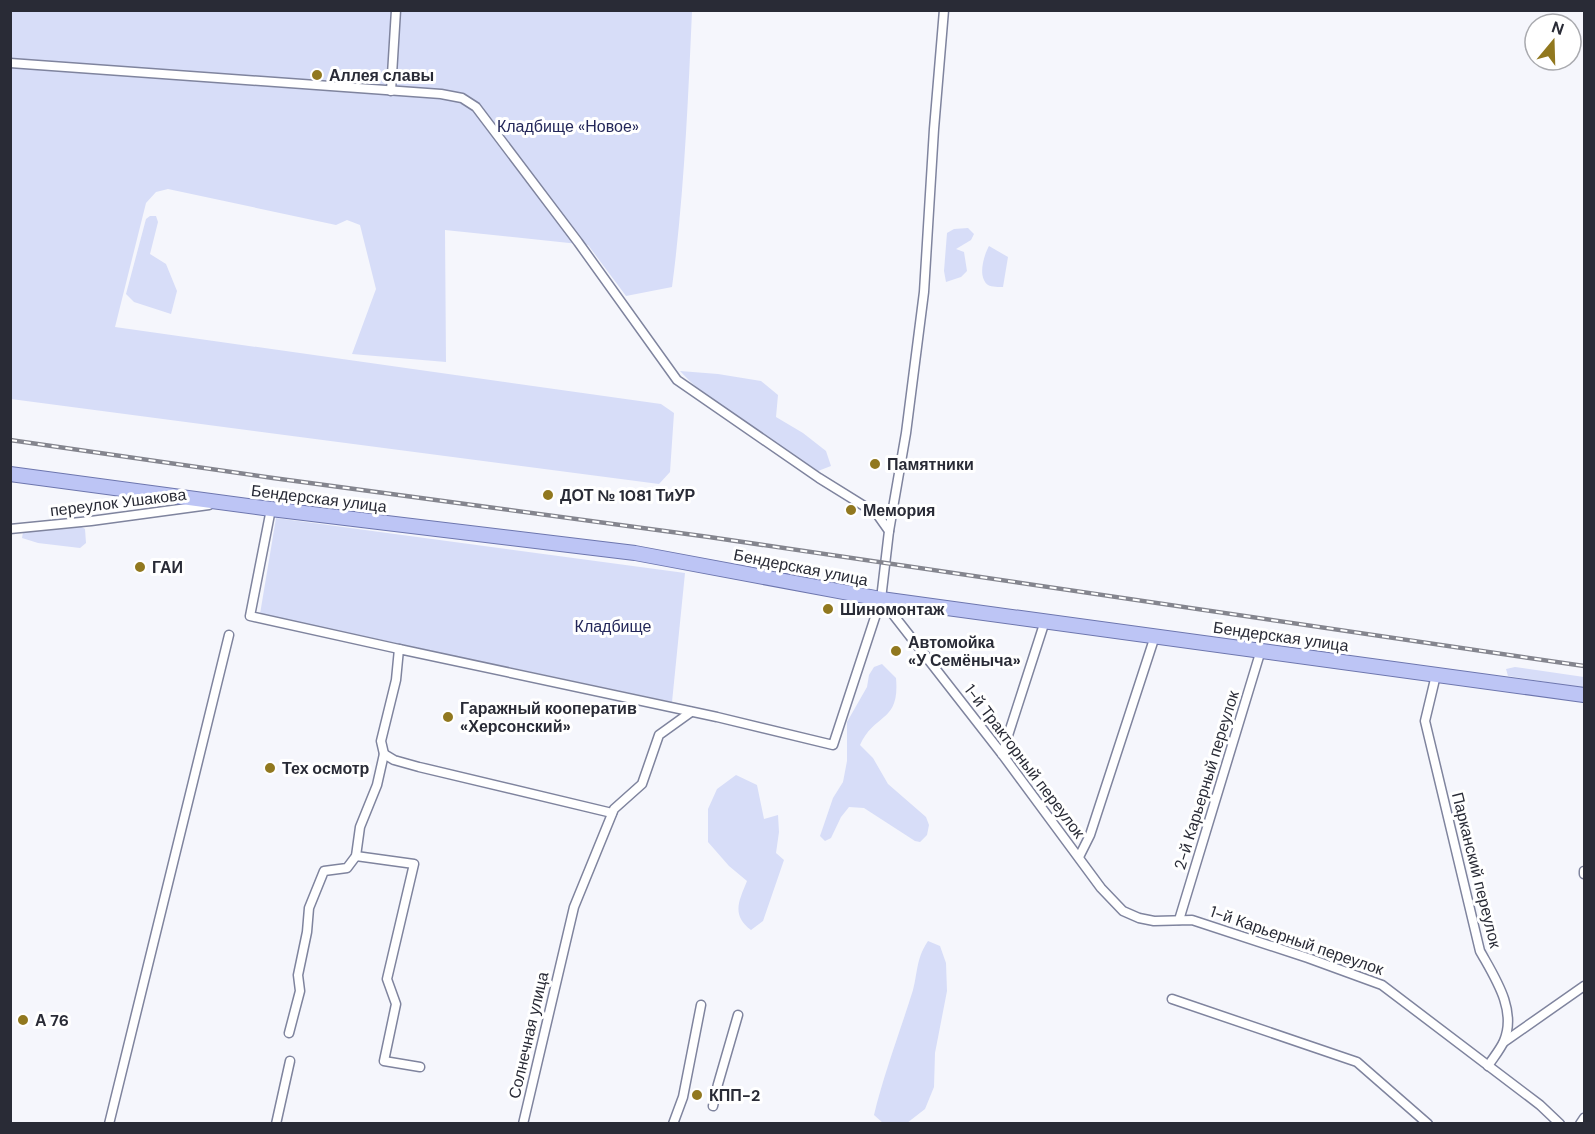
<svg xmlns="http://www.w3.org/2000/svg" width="1595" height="1134" viewBox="0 0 1595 1134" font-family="'DM Sans',sans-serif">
  <rect width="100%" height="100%" fill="#f5f6fc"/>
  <g fill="#d7ddf8">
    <path d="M11 11H692C688 103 684 196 672 287L626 296 588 245 445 230 446 362 352 354 376 289 360 225 347 220 336 225 168 189 156 192 146 203 115 327 661 404 674 413 670 472 659 484 11 399Z"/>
    <polygon points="150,216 156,216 158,222 150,254 166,264 177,291 171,314 134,302 126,294 146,219"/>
    <polygon points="968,228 974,234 971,240 956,249 964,252 967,271 961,277 946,282 944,271 947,233 954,229"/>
    <path d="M989 246 1008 257 1003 287C999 287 992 287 988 285 977 277 984 255 989 246Z"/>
    <path d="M680 371 718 374 761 381 778 395 776 417 803 433 826 451 831 466 818 471C771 440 718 412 680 371Z"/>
    <polygon points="276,518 685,573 672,702 260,614"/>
    <polygon points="80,526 85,529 86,543 80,548 38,543 22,538 23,532"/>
    <path d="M882 664 896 678C900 723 875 712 860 745L873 758 888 784 926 817 929 825 927 835 920 842 915 841 864 808 849 807 841 817 831 838 825 841 820 836 833 798 843 782 847 761V722L867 687 869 675 874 667Z"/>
    <polygon points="1515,667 1584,677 1584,688 1508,676 1506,669"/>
    <path d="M736 775 757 785 764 819 778 815 779 832 776 853 784 860 763 921 751 930C731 915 739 901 747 881L729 866 708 842V809L717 789Z"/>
    <path d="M928 941 940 946 946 963 947 991 935 1053 934 1087 925 1109 907 1123H883L874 1115C884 1073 900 1032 913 990 918 971 916 959 928 941Z"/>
  </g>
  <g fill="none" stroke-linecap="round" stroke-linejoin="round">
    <defs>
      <g id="street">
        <polyline points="10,63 441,94 462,98 476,107 578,242 677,380 819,478 877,514 889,531 881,599 833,745 717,717 399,649 396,680 381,741 384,754 377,785 360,827 356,856 347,868 324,871 309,908 307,932 298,975 300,991 289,1033"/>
        <polyline points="391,91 396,10"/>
        <polyline points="271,509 250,616 399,649"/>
        <polyline points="10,529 91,521 209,505"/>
        <polyline points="889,531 906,433 924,292 934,129 944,10"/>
        <polyline points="881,599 1002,754 1101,888 1123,911 1139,918 1154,921 1192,920 1308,958 1382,985 1540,1105 1560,1124"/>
        <path d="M1436 675 1425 721 1480 951C1495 978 1517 1010 1504 1041 1500 1050 1493 1058 1488 1066"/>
        <polyline points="384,754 394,760 419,767 612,813"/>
        <polyline points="1002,754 1045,621"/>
        <polyline points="356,856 414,864 387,979 396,1004 384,1061 420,1067"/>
        <polyline points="1079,857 1090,835 1155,636"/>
        <polyline points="1584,871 1584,874"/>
        <polyline points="1179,920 1261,650"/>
        <polyline points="1172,999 1357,1062 1428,1124"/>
        <polyline points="1504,1042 1584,986"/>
        <polyline points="713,1106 718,1084 738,1015"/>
        <polyline points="109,1124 229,635"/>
        <polyline points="276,1124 290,1061"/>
        <polyline points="523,1124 574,907 614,809 642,784 659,735 691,712"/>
        <polyline points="673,1124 683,1097 701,1005"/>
        <polyline points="1580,1124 1584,1118"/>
      </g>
      <polyline id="primary" points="10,474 271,509 635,553 881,599 1584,695"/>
    </defs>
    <use href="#street" stroke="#7f849e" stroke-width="11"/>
    <use href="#primary" stroke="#6d76ae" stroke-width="16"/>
    <use href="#street" stroke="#fff" stroke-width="8"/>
    <use href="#primary" stroke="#bdc5f5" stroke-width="14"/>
    <defs>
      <polyline id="rail" points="10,440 273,478 709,537 1584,666"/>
    </defs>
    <use href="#rail" stroke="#84858e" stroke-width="4.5"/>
    <use href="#rail" stroke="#fff" stroke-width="2" stroke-dasharray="7" stroke-linecap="butt"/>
  </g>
  <g fill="#91781f" stroke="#fff" stroke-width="2">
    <circle cx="317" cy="75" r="6"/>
    <circle cx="875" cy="464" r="6"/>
    <circle cx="548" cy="495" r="6"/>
    <circle cx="851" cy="510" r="6"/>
    <circle cx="140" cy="567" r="6"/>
    <circle cx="828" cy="609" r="6"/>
    <circle cx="896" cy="651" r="6"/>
    <circle cx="448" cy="717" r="6"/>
    <circle cx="270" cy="768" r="6"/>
    <circle cx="23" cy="1020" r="6"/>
    <circle cx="697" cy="1095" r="6"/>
  </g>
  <g text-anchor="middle" stroke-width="6" stroke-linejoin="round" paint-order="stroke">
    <g font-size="16" font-weight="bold" fill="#292b36" stroke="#fff" text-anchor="start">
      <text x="329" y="81">Аллея славы</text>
      <text x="887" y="470">Памятники</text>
      <text x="560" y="501">ДОТ № 1081 ТиУР</text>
      <text x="863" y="516">Мемория</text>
      <text x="152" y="573">ГАИ</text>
      <text x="840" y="615">Шиномонтаж</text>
      <text x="908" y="648">Автомойка<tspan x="908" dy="18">«У Семёныча»</tspan></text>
      <text x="460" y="714">Гаражный кооператив<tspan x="460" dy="18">«Херсонский»</tspan></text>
      <text x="282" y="774">Тех осмотр</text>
      <text x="35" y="1026">А 76</text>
      <text x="709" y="1101">КПП-2</text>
    </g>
    <g font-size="16" fill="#24285a" stroke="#fff">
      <text x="568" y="132">Кладбище «Новое»</text>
      <text x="613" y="632">Кладбище</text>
    </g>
    <g font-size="16" fill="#292b36" stroke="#fff">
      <text transform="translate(319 498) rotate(7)" y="6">Бендерская улица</text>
      <text transform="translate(118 502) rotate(-7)" y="6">переулок Ушакова</text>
      <text transform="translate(801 567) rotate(11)" y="6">Бендерская улица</text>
      <text transform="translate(1281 636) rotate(8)" y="6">Бендерская улица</text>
      <text transform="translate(1025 761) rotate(53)" y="6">1-й Тракторный переулок</text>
      <text transform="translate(1206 780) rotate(-73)" y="6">2-й Карьерный переулок</text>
      <text transform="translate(1477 870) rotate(76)" y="6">Парканский переулок</text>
      <text transform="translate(1297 940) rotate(19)" y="6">1-й Карьерный переулок</text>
      <text transform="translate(528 1035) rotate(-77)" y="6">Солнечная улица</text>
    </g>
  </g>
  <rect width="1595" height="1134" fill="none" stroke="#292b36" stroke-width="24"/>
  <g transform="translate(1553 42) rotate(19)"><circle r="28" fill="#ffffff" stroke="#a9aaaf" stroke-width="1.5"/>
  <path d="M0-4.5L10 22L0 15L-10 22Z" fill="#91781f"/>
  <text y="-9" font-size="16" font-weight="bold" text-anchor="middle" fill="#292b36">N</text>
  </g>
</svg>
